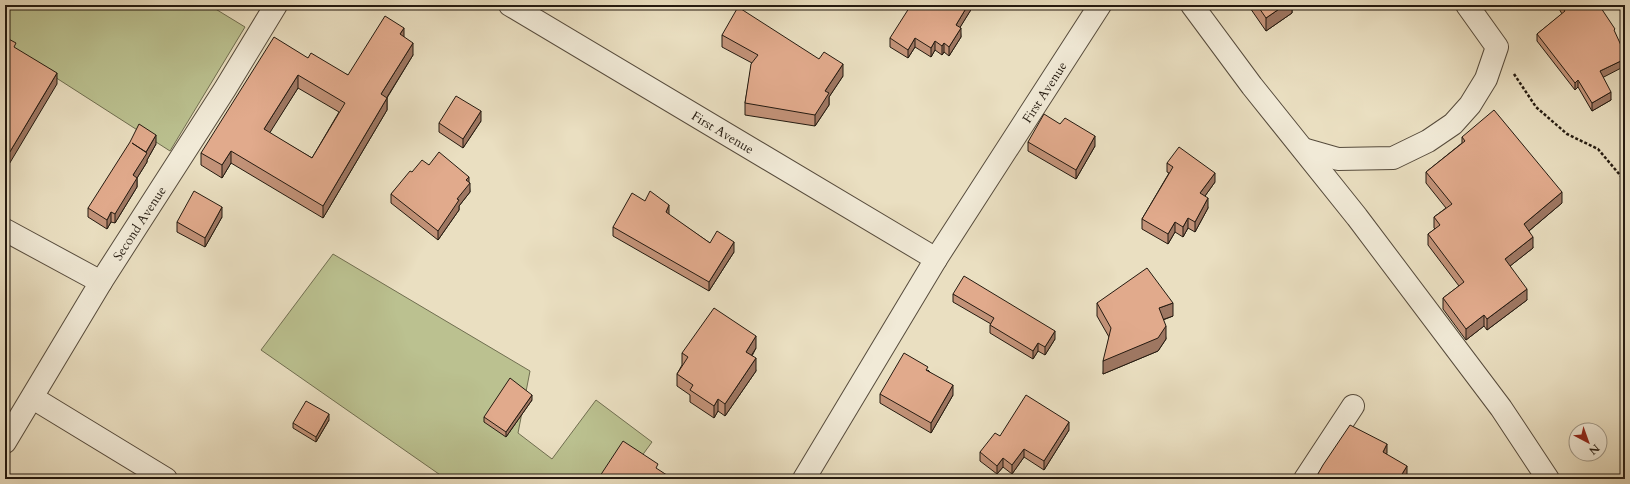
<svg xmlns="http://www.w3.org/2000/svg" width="1630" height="484" viewBox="0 0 1630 484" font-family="Cardo,serif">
  <rect width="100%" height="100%" fill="#eadfc1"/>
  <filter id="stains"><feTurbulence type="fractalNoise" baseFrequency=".005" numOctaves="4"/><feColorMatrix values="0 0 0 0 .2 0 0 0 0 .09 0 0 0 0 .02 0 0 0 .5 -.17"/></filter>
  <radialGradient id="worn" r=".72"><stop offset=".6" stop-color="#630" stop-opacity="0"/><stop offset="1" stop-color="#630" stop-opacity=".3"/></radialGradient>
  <g fill="#bbc190" stroke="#706e50">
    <polygon points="5,5 209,5 245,27 170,151 5,45"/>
    <polygon points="333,254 530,371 518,433 552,459 596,400 652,442 625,479 446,479 261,350"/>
  </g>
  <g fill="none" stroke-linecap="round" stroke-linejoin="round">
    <defs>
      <g id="minor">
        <polyline points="510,5 936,259"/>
        <polyline points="1192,5 1252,86 1357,217 1501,408 1548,479"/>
        <polyline points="1303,149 1338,159 1393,158 1428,141 1453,124 1470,105 1486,79 1497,47 1467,5"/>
        <polyline points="5,230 101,282"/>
        <polyline points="33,398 166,479"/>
        <polyline points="5,442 101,282 225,89 276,5"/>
        <polyline points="804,479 936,259 1100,5"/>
        <polyline points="1305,479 1353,406"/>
      </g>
    </defs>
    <use href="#minor" stroke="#564b3c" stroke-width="24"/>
    <polyline stroke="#241a10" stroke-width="2.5" stroke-dasharray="3 2" stroke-linecap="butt" points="1514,74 1536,107 1567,134 1598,149 1625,181"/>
    <use href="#minor" stroke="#f1ead7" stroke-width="22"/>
  </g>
  <g fill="#c29278" stroke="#241a10" fill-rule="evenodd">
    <polygon points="972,5 972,8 960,27 961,37 949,56 944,52 942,55 935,50 931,57 915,47 908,58 890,47 890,38"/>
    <polygon points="1248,5 1294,5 1292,7 1292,13 1266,31"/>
    <polygon points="1557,5 1599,5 1603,77 1611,100 1592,111 1578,87 1575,90 1537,41 1537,34 1562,14"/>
    <polygon points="722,35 843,76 829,97 829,105 815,126 745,115 745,103 752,63 722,47"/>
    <path d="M404 37 413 55 387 98V110L323 218 231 163 222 178 201 165V153L308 58 348 75ZM298 88 339 112 312 158 269 133Z"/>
    <polygon points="481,121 463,148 439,132 439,123"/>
    <polygon points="1462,137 1562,203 1529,231 1533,248 1510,266 1527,300 1487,330 1484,326 1466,340 1443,309 1443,298 1459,286 1428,245 1428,234 1435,229 1434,228 1434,217 1446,208 1426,183 1426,172 1462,143"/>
    <polygon points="1028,142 1095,146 1076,179 1028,151"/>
    <polygon points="156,144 147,160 147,162 137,178 137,187 115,223 111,222 107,229 88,217 88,208"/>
    <polygon points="1167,163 1215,182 1205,196 1208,208 1195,232 1188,228 1183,237 1175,232 1168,244 1142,229 1142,219 1169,173 1167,172"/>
    <polygon points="429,165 469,182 470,192 459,206 459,210 438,240 391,203 391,194 412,172"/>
    <polygon points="669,215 710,243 734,252 709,291 613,236 613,227"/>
    <polygon points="222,217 205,247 177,232 177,222"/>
    <polygon points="953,294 1055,339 1045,355 1038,351 1033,359 990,333 990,325 991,324 953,302"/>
    <polygon points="1097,303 1173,316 1163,320 1166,339 1158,351 1103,374 1109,337 1097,316"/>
    <polygon points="756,348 752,356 756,371 725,416 718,411 714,418 690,402 690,395 677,386 677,374 682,365 682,353"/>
    <polygon points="928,370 953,395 931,433 880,403 880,394"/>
    <polygon points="532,400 506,437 484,422 484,417"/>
    <polygon points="329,420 316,442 293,428 293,423"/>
    <polygon points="1069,430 1044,470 1024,457 1012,474 1003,467 997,474 980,461 980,452 1000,436"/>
  </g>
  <g fill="#9e7762" stroke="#241a10">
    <polygon points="968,5 972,5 972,8 956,34 956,25"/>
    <polygon points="1285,5 1294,5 1292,7 1292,13 1266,31 1266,18"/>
    <polygon points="404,28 404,40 400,34"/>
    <polygon points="961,28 961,37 949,56 949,47"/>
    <polygon points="915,38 915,47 908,58 908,50"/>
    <polygon points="935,41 935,50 931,57 931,48"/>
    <polygon points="413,43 413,55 381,107 381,94"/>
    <polygon points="944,43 944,52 942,55 942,46"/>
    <polygon points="1625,59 1625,66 1600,79 1600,71"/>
    <polygon points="843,64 843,76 829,97 829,105 815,126 815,115 825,91"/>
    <polygon points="57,73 57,84 5,171 5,160"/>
    <polygon points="298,75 298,88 264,142 264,129"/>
    <polygon points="1578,80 1578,87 1575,90 1575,83"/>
    <polygon points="1611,92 1611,100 1592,111 1592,103"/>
    <polygon points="387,98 387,110 323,218 323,206"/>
    <polygon points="481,111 481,121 463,148 463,139"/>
    <polygon points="156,135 156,144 147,160 147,162 137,178 137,187 115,223 115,214 133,175"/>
    <polygon points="1095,136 1095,146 1076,179 1076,170"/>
    <polygon points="231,151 231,163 222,178 222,165"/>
    <polygon points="1215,173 1215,182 1200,203 1200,193"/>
    <polygon points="469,177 469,184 470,183 470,192 459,206 459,210 438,240 438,231 466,180"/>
    <polygon points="1562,192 1562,203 1524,235 1524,224"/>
    <polygon points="1208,198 1208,208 1195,232 1195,222"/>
    <polygon points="669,205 669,215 666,212"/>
    <polygon points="222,207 222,217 205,247 205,238"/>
    <polygon points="111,212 111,222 107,229 107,220"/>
    <polygon points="1188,218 1188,228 1183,237 1183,227"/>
    <polygon points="1175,222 1175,232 1168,244 1168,234"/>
    <polygon points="1533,237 1533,248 1505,270 1505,259"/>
    <polygon points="734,242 734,252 709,291 709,282"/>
    <polygon points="1527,289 1527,300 1487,330 1487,319"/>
    <polygon points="1173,303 1173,316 1159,321 1159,308"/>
    <polygon points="1484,315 1484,326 1466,340 1466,329"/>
    <polygon points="1166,326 1166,339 1158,351 1103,374 1103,361"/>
    <polygon points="1055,331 1055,339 1045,355 1045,347"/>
    <polygon points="756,336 756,348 746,364 746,352"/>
    <polygon points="1038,343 1038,351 1033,359 1033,351"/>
    <polygon points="756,358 756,371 725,416 725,404"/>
    <polygon points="953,385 953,395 931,433 931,423"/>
    <polygon points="532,395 532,400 506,437 506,432"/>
    <polygon points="718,399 718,411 714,418 714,406"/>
    <polygon points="329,414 329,420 316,442 316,437"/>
    <polygon points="1069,422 1069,430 1044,470 1044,461"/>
    <polygon points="1387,444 1387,453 1383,462 1383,452"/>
    <polygon points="1024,449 1024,457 1012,474 1012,465"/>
    <polygon points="1003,458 1003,467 997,474 997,466"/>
    <polygon points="1407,466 1407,476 1405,479 1399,479"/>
  </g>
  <g fill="#e1aa8c" stroke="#241a10" fill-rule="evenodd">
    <polygon points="911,5 968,5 956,25 961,28 949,47 944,43 942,46 935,41 931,48 915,38 908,50 890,38"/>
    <polygon points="1257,5 1285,5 1266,18"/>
    <polygon points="1561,5 1599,5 1615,29 1614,30 1625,54 1625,59 1600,71 1611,92 1592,103 1578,80 1575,83 1537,34 1565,11"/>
    <polygon points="738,7 819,59 824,52 843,64 825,91 829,93 815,115 745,103 751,64 758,55 722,35"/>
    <path d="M385 16 404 28 400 34 413 43 381 94 387 98 323 206 231 151 222 165 201 153 274 37 308 58 311 53 348 75ZM298 75 345 103 312 158 264 129Z"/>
    <polygon points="5,37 16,43 14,47 57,73 5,160"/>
    <polygon points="456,96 481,111 463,139 439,123"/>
    <polygon points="1494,110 1562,192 1524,224 1533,237 1505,259 1527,289 1487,319 1484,315 1466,329 1443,298 1464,282 1428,234 1440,225 1434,217 1452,204 1426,172 1465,141 1462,137"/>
    <polygon points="1044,114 1060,124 1065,118 1095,136 1076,170 1028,142"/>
    <polygon points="139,124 156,135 146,152 132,143 147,153 133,175 137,178 115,214 111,212 107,220 88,208 130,142"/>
    <polygon points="1179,147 1215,173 1200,193 1208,198 1195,222 1188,218 1183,227 1175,222 1168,234 1142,219 1173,167 1167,163"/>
    <polygon points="439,152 469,177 466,180 470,183 457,199 459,200 438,231 391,194 410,171 412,172 422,160 429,165"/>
    <polygon points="194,191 222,207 205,238 177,222"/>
    <polygon points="650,191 669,205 666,212 710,243 717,231 734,242 709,282 613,227 632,193 645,201"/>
    <polygon points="1147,268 1173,303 1159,308 1166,326 1158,338 1103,361 1111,328 1097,303"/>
    <polygon points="964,276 1055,331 1045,347 1038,343 1033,351 990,325 994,318 953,294"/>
    <polygon points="714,308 756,336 746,352 756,358 725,404 718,399 714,406 690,390 693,385 677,374 688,357 682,353"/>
    <polygon points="904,353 928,367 926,370 953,385 931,423 880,394"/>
    <polygon points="510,378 532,395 506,432 484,417"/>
    <polygon points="1026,395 1069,422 1044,461 1024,449 1012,465 1003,458 997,466 980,452 995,433 1000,436"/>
    <polygon points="306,401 329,414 316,437 293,423"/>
    <polygon points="1350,425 1387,444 1383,452 1407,466 1399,479 1315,479 1323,465"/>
    <polygon points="623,441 658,464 656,468 673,479 598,479"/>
    <polygon points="1093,476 1096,479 1091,479"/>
  </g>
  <g text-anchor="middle" stroke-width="4" stroke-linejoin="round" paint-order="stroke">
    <g font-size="13" fill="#241a10" stroke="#f1ead7">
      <text transform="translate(1044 92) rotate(-57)" y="5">First Avenue</text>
      <text transform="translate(723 132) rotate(31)" y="5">First Avenue</text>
      <text transform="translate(139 223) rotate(-57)" y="5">Second Avenue</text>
    </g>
  </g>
  <rect width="1630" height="484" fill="none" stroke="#eadfc1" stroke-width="20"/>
  <rect x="6" y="6" width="1618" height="472" fill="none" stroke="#241a10" stroke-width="2"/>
  <rect x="10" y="10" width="1610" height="464" fill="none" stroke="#241a10"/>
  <g transform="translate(1588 442) rotate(139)"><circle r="19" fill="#f1ead7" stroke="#9f9787"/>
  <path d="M0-3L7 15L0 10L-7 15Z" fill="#8f2418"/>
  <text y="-6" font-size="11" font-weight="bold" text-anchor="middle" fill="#241a10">N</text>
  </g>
  <rect width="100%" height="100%" filter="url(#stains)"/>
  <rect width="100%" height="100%" fill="url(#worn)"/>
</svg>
